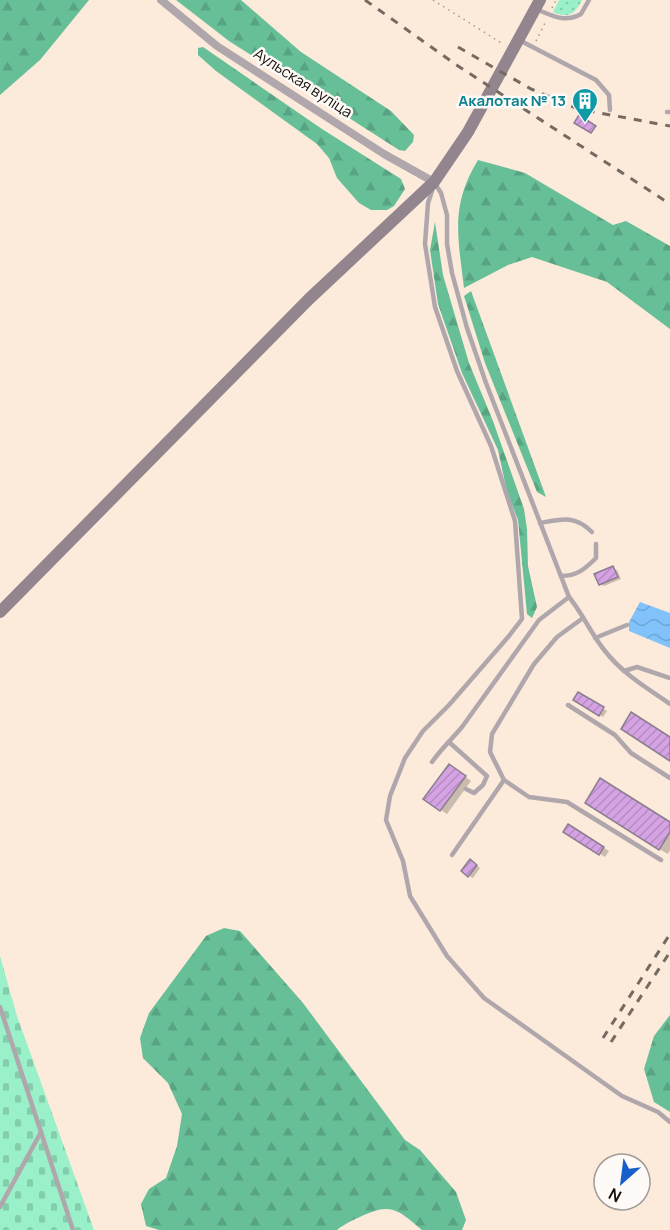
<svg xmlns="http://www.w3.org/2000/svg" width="670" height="1230" viewBox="0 0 670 1230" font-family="Manrope,sans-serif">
  <defs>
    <pattern id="grass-dots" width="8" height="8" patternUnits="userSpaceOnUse" patternTransform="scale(1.5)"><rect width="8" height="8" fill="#9af0c8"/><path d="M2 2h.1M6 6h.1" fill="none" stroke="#84cdaa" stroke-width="1.8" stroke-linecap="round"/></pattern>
    <pattern id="forest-firs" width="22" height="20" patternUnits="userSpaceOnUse" patternTransform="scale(1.5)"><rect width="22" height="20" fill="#67bf98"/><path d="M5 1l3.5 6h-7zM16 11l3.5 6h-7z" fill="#58a382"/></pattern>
    <pattern id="cemetery-stones" width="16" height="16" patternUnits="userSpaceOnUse" patternTransform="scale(1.5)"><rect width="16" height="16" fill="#9af0c8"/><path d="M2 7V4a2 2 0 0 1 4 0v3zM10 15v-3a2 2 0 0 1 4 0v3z" fill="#84cdaa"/></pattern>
    <pattern id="water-waves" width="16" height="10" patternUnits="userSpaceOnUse" patternTransform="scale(1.5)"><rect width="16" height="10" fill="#80c2f9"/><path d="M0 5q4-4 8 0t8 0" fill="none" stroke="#6ea6d4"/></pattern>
    <pattern id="building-hatch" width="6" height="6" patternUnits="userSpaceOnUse" patternTransform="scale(1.5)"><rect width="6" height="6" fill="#d5a3e4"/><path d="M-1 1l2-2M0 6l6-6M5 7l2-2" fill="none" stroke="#b68bc2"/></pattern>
  </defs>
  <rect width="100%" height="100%" fill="#fceada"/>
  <path fill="url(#grass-dots)" d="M559 0H582C575 14 568 19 553 12Z"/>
  <g fill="url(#forest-firs)">
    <polygon points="0,0 89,0 40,60 0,95"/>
    <polygon points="176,0 241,0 301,52 391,111 414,135 413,142 405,151 399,150 229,41"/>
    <polygon points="203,47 322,129 401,179 405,189 394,206 387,210 371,210 359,203 337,178 329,158 317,144 216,71 198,55 198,48"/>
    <path d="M478 160 525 173 613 225 626 221 670 246V329L607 282 532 257 508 265 464 288C458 237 450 206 478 160Z"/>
    <polygon points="435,222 443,275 469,363 493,421 524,509 527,529 528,566 537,607 532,618 527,614 518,520 507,492 498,450 462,373 438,304 430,250"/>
    <polygon points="471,291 546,497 537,492 485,363 464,296"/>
    <path d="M224 928 240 931 303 1003 405 1140 420 1150 456 1192 466 1220 462 1230H422C412 1222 399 1208 385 1209 374 1209 345 1223 337 1230H159L146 1226 141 1204 149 1189 166 1178 177 1146 182 1114 168 1083 143 1058 140 1038 149 1013 206 936Z"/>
    <polygon points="670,1015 670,1112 654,1102 644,1069 654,1036"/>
  </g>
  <polygon fill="url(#cemetery-stones)" points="0,956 17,1016 94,1230 0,1230"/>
  <polygon fill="url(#water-waves)" points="640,602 670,613 670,648 629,631 629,622"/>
  <g fill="#0003">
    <polygon points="613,568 617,570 621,579 604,586 600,584"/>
    <polygon points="579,694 607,711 603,717 575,700"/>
    <polygon points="455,769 471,781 447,814 441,810"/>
    <polygon points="670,824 670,850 668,854 659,849"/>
    <polygon points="569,826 609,851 605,857 565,832"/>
    <polygon points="474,863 480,868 473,878 469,876"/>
  </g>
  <g fill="url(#building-hatch)" stroke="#8b7e8f" stroke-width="1.5">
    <polygon points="579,115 596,126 591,133 574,123"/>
    <polygon points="613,566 618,577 599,585 594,574"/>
    <polygon points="578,692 604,707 599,716 573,700"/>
    <polygon points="631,712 670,737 670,761 621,729"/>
    <polygon points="449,764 466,776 440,811 423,799"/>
    <polygon points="600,778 670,822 670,832 659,850 585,803"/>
    <polygon points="568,824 604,847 599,855 563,832"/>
    <polygon points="470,859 477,865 468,877 461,871"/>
  </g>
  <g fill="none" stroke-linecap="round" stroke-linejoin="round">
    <g stroke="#a79a8e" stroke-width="1.5" stroke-dasharray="1.5 4.5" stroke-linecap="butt">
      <polyline points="433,0 503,44"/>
      <polyline points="552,8 556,0"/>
      <polyline points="536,41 546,21"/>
    </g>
    <g stroke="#b0a7ad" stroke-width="4.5">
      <path d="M538 10C553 16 565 23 581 14L589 0"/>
      <polyline points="521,41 596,80 609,95 610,110"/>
      <polyline points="667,112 670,112"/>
      <path d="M434 182 441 193 447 215V244L452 273 467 328 486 383 569 597C583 614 591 634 605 651 623 674 647 688 670 704"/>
      <polyline points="433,188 428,203 425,244 435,307 457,371 491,446 515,521 522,619 509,636 449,705 423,731 405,758 390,796 386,820 403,861 410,896 447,956 484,998 622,1096 658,1112 670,1122"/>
      <path d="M540 523C562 519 575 515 592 532"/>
      <path d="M561 576C577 576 585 569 596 558V544"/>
      <polyline points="583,618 557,637 534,664 492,734 490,752 504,780 529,797 567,802 661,860"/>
      <polyline points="595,638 627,625"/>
      <polyline points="624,671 637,667 670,678"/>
      <polyline points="568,705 615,735 631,753 670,778"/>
      <polyline points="449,742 487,776 483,785 474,793 466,789"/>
      <path d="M432 762C441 749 452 739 462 727L539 620 569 597"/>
      <polyline points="452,855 504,780"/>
      <polyline points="0,1007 73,1230"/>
      <polyline points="0,1207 41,1132"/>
    </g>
    <polyline stroke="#b0a7ad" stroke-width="8" points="161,0 217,46 384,154 434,182"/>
    <polyline stroke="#92858e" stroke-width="12" points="0,612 309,299 434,182 468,132 540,0"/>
    <g stroke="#756a61" stroke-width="3" stroke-dasharray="8 8" stroke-linecap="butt">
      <polyline points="365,0 458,66 670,204"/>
      <polyline points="458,47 531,89 578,109 670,126"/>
      <polyline points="603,1038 670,934"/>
      <polyline points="611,1042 670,952"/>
    </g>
  </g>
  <defs>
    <symbol id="building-pin" viewBox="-11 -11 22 30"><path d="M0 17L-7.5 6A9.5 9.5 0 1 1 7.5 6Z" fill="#0f9aa8" stroke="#fefaf7"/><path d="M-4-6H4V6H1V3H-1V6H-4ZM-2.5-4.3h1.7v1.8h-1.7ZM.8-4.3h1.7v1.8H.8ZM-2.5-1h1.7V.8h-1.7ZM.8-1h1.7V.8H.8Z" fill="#fff"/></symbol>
  </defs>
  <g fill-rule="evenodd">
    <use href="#building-pin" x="570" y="86" width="30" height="40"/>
  </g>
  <g text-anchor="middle" stroke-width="5" stroke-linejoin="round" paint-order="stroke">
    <g font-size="15" fill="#150f0a" stroke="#fefaf7">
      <text transform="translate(303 83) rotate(33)" y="5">Аульская вуліца</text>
    </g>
    <g font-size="15" font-weight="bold" fill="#0d838f" stroke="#fefaf7" text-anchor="end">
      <text x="566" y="106">Акалотак № 13</text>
    </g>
  </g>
  <g transform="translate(622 1182) rotate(208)"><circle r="28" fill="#fefaf7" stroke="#a19c98" stroke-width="1.5"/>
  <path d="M0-4.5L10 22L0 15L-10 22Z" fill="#175fca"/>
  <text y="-9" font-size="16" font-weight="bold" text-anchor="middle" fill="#150f0a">N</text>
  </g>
</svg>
